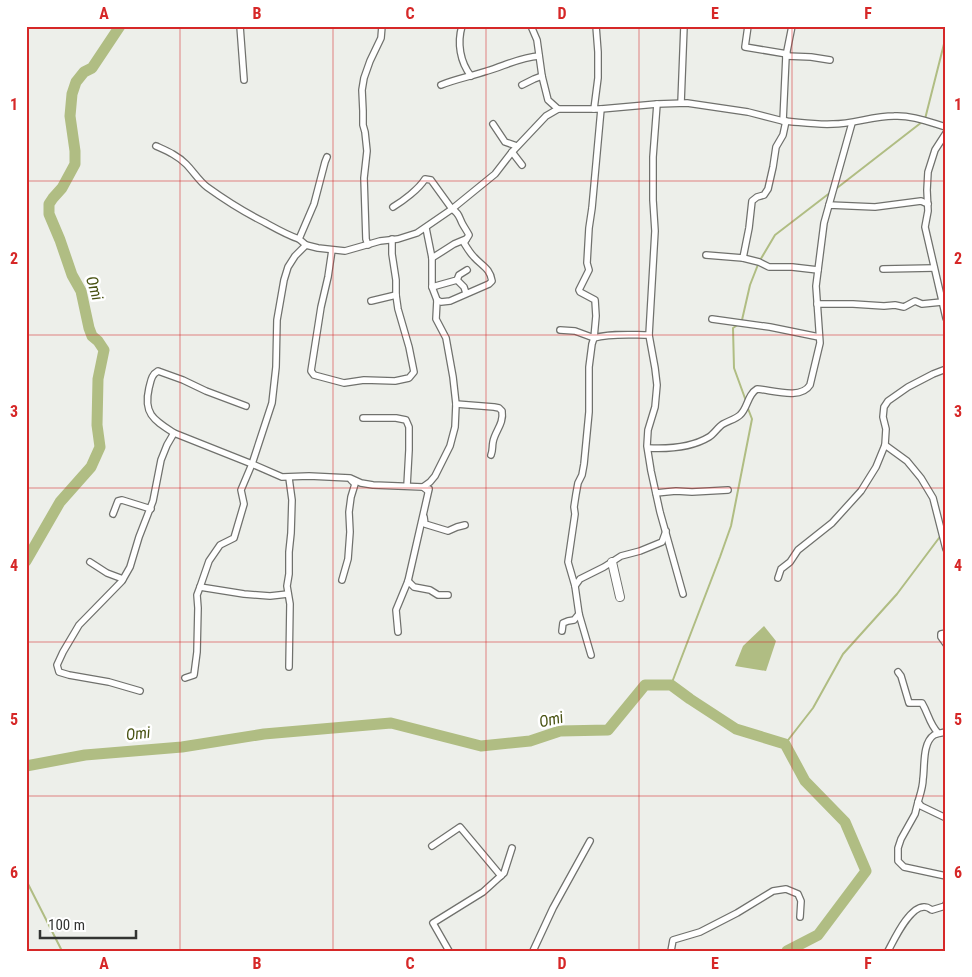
<svg xmlns="http://www.w3.org/2000/svg" width="972" height="977" viewBox="0 0 972 977" font-family="'Roboto Condensed',sans-serif">
  <rect width="100%" height="100%" fill="#edefea"/>
  <polygon fill="#b0bd83" points="764,626 776,641 766,671 735,666 743,646"/>
  <g fill="none" stroke-linecap="round" stroke-linejoin="round">
    <g stroke="#b0bd83" stroke-width="2">
      <polyline points="925,119 946,36"/>
      <polyline points="837,188 922,122"/>
      <polyline points="742,320 750,285 759,262 775,235 831,192"/>
      <polyline points="739,324 733,328 734,368 746,401"/>
      <polyline points="671,685 720,557 731,526 752,419 747,406"/>
      <polyline points="785,744 813,708 843,654 897,594 942,534 946,533"/>
      <polyline points="26,880 62,951"/>
    </g>
    <g stroke="#b0bd83" stroke-width="11">
      <polyline points="26,561 60,502 91,467 100,447 97,425 98,379 104,350 98,341 92,336 89,328 81,291 72,275 60,240 49,214 49,204 53,198 62,188 75,164 75,151 70,116 72,94 76,82 84,72 92,68 120,26"/>
      <polyline points="26,766 85,755 182,747 264,734 391,723 481,746 530,741 560,731 608,730 645,685 671,685 690,699 736,729 785,744 805,781 845,822 866,871 818,935 787,951"/>
    </g>
    <defs>
      <g id="street">
        <polyline points="240,26 244,80"/>
        <path d="M462 26C457 43 460 62 471 76"/>
        <polyline points="531,26 537,40 542,76 548,100 558,109 601,109 657,104 687,103 748,112 783,121"/>
        <polyline points="748,26 745,47 787,54"/>
        <path d="M792 26 786 56 783 121C799 122 816 125 833 124 853 124 873 116 894 116 911 115 929 122 946 127"/>
        <polyline points="786,56 811,57 830,60"/>
        <path d="M441 85C456 79 472 76 487 71 504 66 521 57 539 56"/>
        <polyline points="522,85 534,79 542,76"/>
        <polyline points="681,103 684,26"/>
        <polyline points="657,104 653,157 653,200 655,231 649,335 655,368 657,385 655,407 648,430 647,446 651,471 660,512 683,594"/>
        <polyline points="594,109 598,78 598,52 596,26"/>
        <polyline points="493,124 505,142 517,146"/>
        <polyline points="946,133 935,150 928,172 927,190 928,211 925,227 946,318"/>
        <path d="M156 146C167 151 177 155 186 164 193 171 199 181 207 187 225 200 244 212 264 222 275 228 287 235 299 239"/>
        <polyline points="512,152 522,165"/>
        <polyline points="327,157 325,162 314,204 299,239 306,245 318,248 345,251 380,241 398,239 417,233 452,209 495,174 512,152 546,116 558,109"/>
        <polyline points="829,205 852,123"/>
        <path d="M393 207C403 201 419 189 425 179L431 180 452 209C459 213 459 217 462 223 464 227 467 231 469 235L464 243C467 248 470 253 474 257 482 266 490 268 492 281L489 284 450 301 441 302 437 300"/>
        <polyline points="368,245 366,239 364,178 367,151 365,132 363,125 363,111 362,90 364,78 370,61 381,38 382,26"/>
        <polyline points="332,250 328,277 321,307 311,371 314,375 344,383 364,380 395,381 409,378 414,372 409,347 398,309 396,295 396,280 392,254 392,239"/>
        <polyline points="706,255 743,258 759,262 769,267 792,267 818,270"/>
        <polyline points="432,258 454,244 466,239"/>
        <polyline points="743,258 749,228 752,201 757,197 764,195 768,189 773,167 776,147 783,135 786,121"/>
        <polyline points="883,269 934,268"/>
        <polyline points="457,280 464,287 466,293"/>
        <polyline points="432,287 457,280 459,275 467,270"/>
        <polyline points="371,301 396,295"/>
        <polyline points="817,304 853,304 884,306 895,305 904,307 915,301 922,304 942,302"/>
        <polyline points="712,319 770,327 819,337"/>
        <polyline points="560,330 575,331 594,338 596,316 595,300 580,292 579,290 589,270 587,263 589,228 592,208 601,109"/>
        <path d="M456 404 494 407 499 408 502 411C504 424 495 431 493 442 492 447 493 450 491 455"/>
        <polyline points="363,418 396,418 406,420 409,427 409,450 407,486"/>
        <path d="M174 433C154 420 143 414 149 388 151 381 151 375 158 371L183 380 206 391 246 406"/>
        <polyline points="885,445 907,461 921,478 933,498 946,549"/>
        <path d="M648 448C668 449 691 448 709 437 714 434 718 427 723 424 728 421 736 419 740 415 748 408 747 395 757 389 772 390 801 400 810 385L820 343 816 286 824 223 829 205 875 207 921 201 928 204"/>
        <polyline points="423,487 430,482 435,476 450,446 455,427 456,404 453,377 446,338 436,319 437,300 432,287 432,258 426,228"/>
        <polyline points="656,493 676,491 692,492 728,490"/>
        <polyline points="113,514 118,501 122,500 151,509"/>
        <polyline points="424,517 425,524 448,531 457,527 465,525"/>
        <polyline points="90,562 107,573 123,579"/>
        <polyline points="778,578 781,569 790,562 798,550 832,523 861,491 876,467 885,445 886,429 883,417 884,407 888,401 908,387 933,374 946,369"/>
        <polyline points="342,580 348,559 350,532 349,512 351,497 355,484 351,480"/>
        <polyline points="408,581 414,587 430,590 438,595 448,595"/>
        <path d="M575 586 568 562 575 514 574 507 576 494 578 483 582 475 584 464 589 412V367L592 344 594 338C611 333 632 335 649 335"/>
        <polyline points="200,587 244,594 270,596 288,594"/>
        <polyline points="562,631 563,623 568,621 574,620 579,614"/>
        <polyline points="398,632 396,610 408,581 429,489"/>
        <polyline points="946,633 941,634 941,637 946,644"/>
        <polyline points="591,655 579,614 575,586 580,579 604,567 621,556 640,551 662,542 666,531"/>
        <polyline points="289,667 290,604 287,586 289,574 289,552 291,533 292,500 289,478"/>
        <path d="M898 672 901 676 909 703H922C929 715 929 723 938 733"/>
        <polyline points="185,678 194,675 197,652 198,608 197,595 200,587 209,561 220,545 234,538 244,504 241,490 252,464 272,403 276,367 277,320 284,280 288,267 295,256 306,245"/>
        <polyline points="140,691 109,682 69,675 59,672 57,665 63,652 79,625 122,581 130,567 139,537 153,501 161,460 167,445 174,433 252,464 282,477 309,476 350,478 361,483 373,485 423,487 428,491"/>
        <path d="M946 732C942 733 938 733 934 735 922 743 925 767 923 779 923 787 920 795 918 802L921 806 946 818"/>
        <polyline points="918,802 915,814 901,839 898,848 898,861 904,867 946,876"/>
        <polyline points="432,846 460,827 501,876"/>
        <polyline points="449,951 433,923 483,892 504,873 512,848"/>
        <polyline points="533,951 553,908 590,841"/>
        <polyline points="671,951 673,940 700,932 737,913 773,891 786,889 798,894 801,901 800,917"/>
        <path d="M888 951C894 940 910 905 925 907 928 907 930 909 932 910L945 906 946 904"/>
      </g>
      <polyline id="secondary" points="612,562 620,597"/>
    </defs>
    <use href="#street" stroke="#70716d" stroke-width="8"/>
    <use href="#secondary" stroke="#70716d" stroke-width="10"/>
    <use href="#street" stroke="#fff" stroke-width="5.5"/>
    <use href="#secondary" stroke="#fff" stroke-width="8"/>
  </g>
  <path fill="none" stroke="#d62828" stroke-width="1" stroke-opacity="0.55" d="M180 26V951M333 26V951M486 26V951M639 26V951M792 26V951M26 181H946M26 335H946M26 488H946M26 642H946M26 796H946"/>
  <g text-anchor="middle" stroke-width="5" stroke-linejoin="round" paint-order="stroke">
    <g font-size="16" font-style="italic" fill="#485211" stroke="#fff">
      <text transform="translate(95 288) rotate(73)" y="6">Omi</text>
      <text transform="translate(551 719) rotate(-13)" y="6">Omi</text>
      <text transform="translate(138 733) rotate(-6)" y="6">Omi</text>
    </g>
  </g>
  <rect width="972" height="977" fill="none" stroke="#ffffff" stroke-width="55"/>
  <path d="M40 930v8h96v-8" fill="none" stroke="#333432" stroke-width="2.5"/>
  <text x="48" y="930" font-size="15" fill="#333432" stroke="#ffffff" stroke-width="4" paint-order="stroke">100 m</text>
  <rect x="28" y="28" width="916" height="922" fill="none" stroke="#d62828" stroke-width="2"/>
  <g font-size="16" text-anchor="middle" font-weight="bold" fill="#d62828">
    <text x="104" y="19">A</text>
    <text x="257" y="19">B</text>
    <text x="410" y="19">C</text>
    <text x="562" y="19">D</text>
    <text x="715" y="19">E</text>
    <text x="868" y="19">F</text>
    <text x="14" y="110">1</text>
    <text x="958" y="110">1</text>
    <text x="14" y="264">2</text>
    <text x="958" y="264">2</text>
    <text x="14" y="417">3</text>
    <text x="958" y="417">3</text>
    <text x="14" y="571">4</text>
    <text x="958" y="571">4</text>
    <text x="14" y="725">5</text>
    <text x="958" y="725">5</text>
    <text x="14" y="878">6</text>
    <text x="958" y="878">6</text>
    <text x="104" y="969">A</text>
    <text x="257" y="969">B</text>
    <text x="410" y="969">C</text>
    <text x="562" y="969">D</text>
    <text x="715" y="969">E</text>
    <text x="868" y="969">F</text>
  </g>
</svg>
